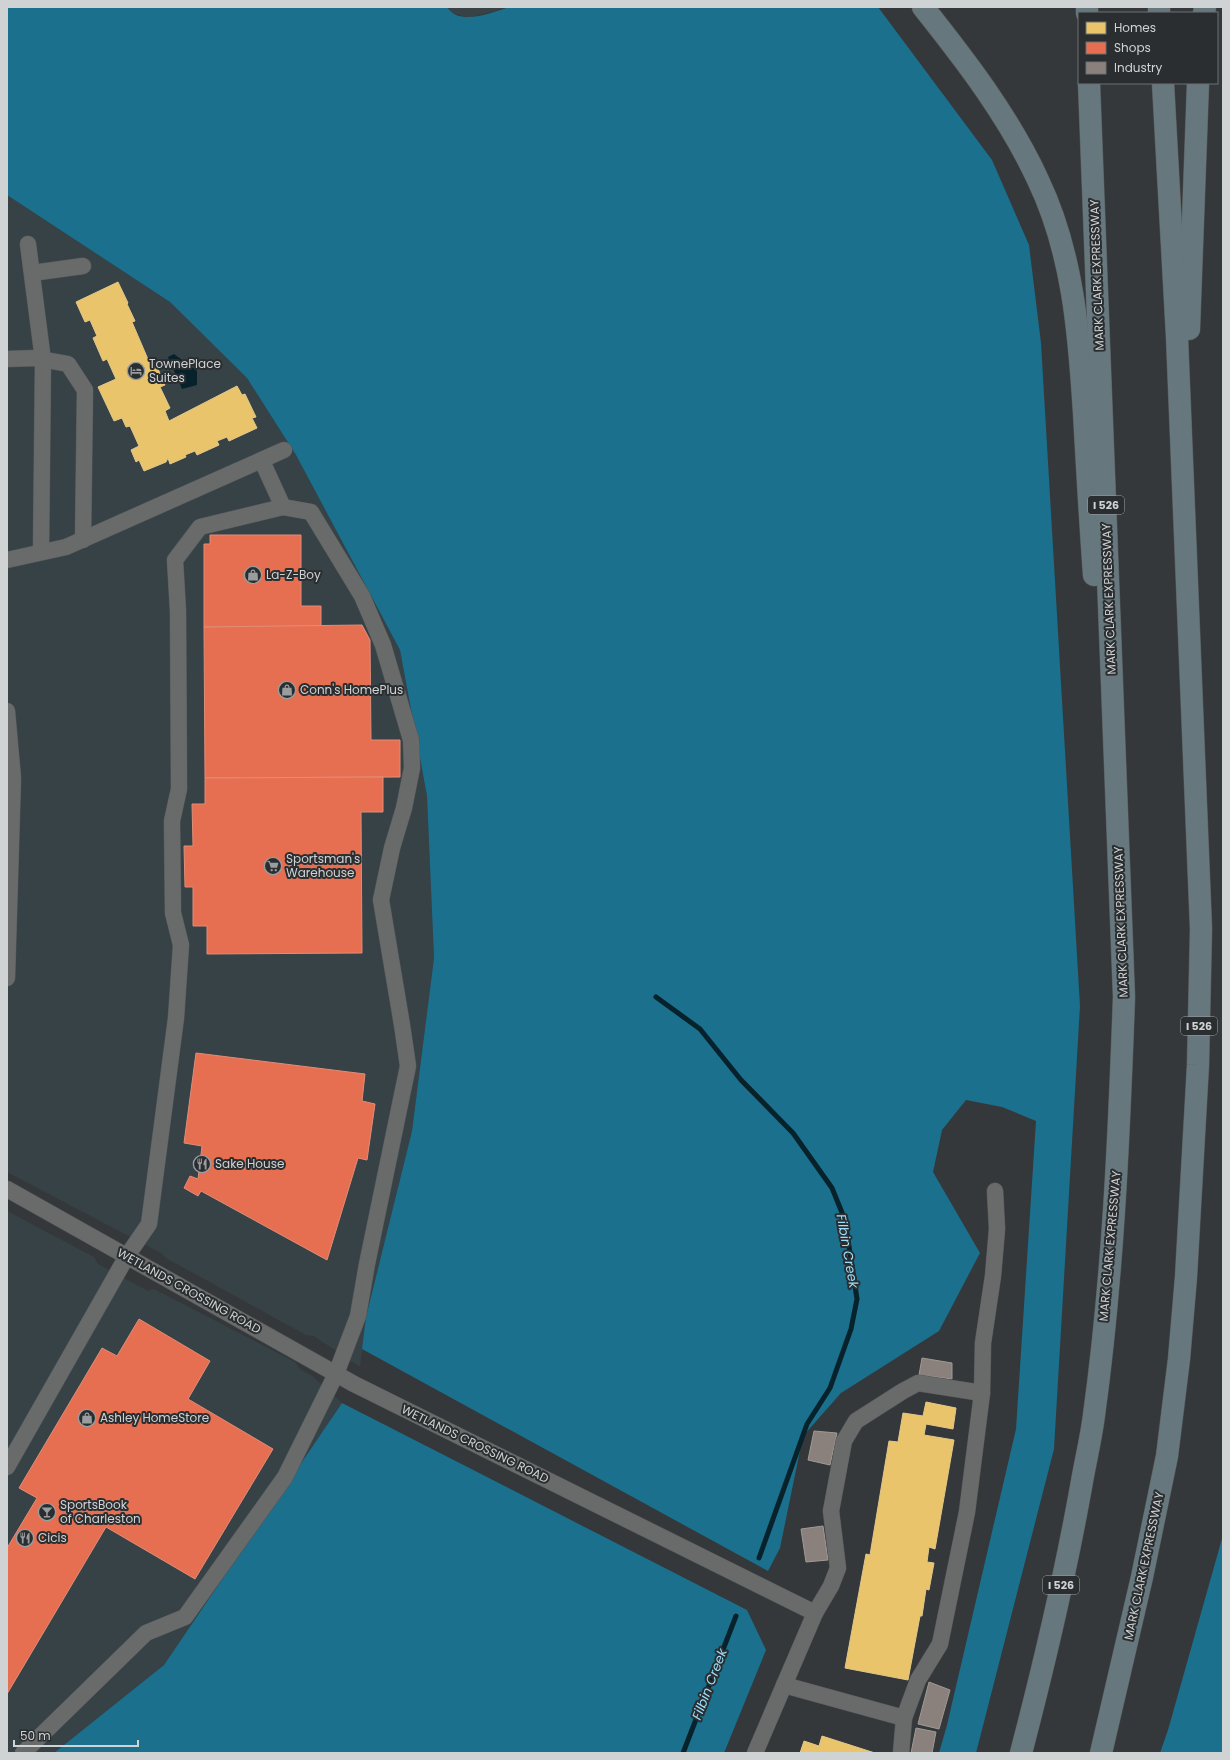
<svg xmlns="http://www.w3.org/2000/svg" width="1230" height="1760" viewBox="0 0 1230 1760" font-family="Poppins,sans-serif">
  <rect width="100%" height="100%" fill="#35383a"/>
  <g fill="#374247">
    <polygon points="447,7 510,7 469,18 450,12"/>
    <polygon points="7,195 170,302 247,378 296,455 400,650 427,796 434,958 412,1131 366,1317 360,1367 314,1336 306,1335 166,1258 161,1253 7,1172"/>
    <polygon points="7,1211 94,1257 98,1264 140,1287 148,1291 154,1289 295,1362 301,1370 311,1375 342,1403 164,1665 54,1753 7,1753"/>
  </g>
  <g fill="#1a708d">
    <path d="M7 7H447C460 27 492 12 510 7H878L992 160 1029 245 1041 343 1080 1006 1054 1449 976 1753H939L947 1725 1016 1429 1036 1121 1002 1107 966 1100 942 1130 933 1172 980 1253 939 1331 841 1393 803 1436 780 1548 768 1571 362 1349 366 1317 412 1131 434 958 427 796 400 650 296 455 247 378 170 302 7 195Z"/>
    <polygon points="342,1403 747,1610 766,1650 724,1753 54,1753 164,1665"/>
    <polygon points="1223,1535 1223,1753 1160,1753 1168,1730"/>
  </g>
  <polygon fill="#08222c" points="174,354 197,371 197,385 182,389 168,357"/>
  <g fill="#e9c46a" stroke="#e2c88a">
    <polygon points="118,282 128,303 127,304 135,321 132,322 150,364 155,362 165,385 160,387 170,408 165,411 169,421 237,386 242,395 245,394 256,417 252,418 257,428 229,441 227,437 217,441 219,445 197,455 195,451 185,455 186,457 170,464 168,458 166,462 144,471 139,460 136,462 131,450 139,446 130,426 126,427 122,418 114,421 98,387 116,379 107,359 103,361 93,338 97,336 90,320 85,322 76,302"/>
    <polygon points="926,1402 956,1408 953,1429 926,1424 924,1435 954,1440 935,1549 929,1547 927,1562 934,1563 929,1590 926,1589 922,1616 920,1616 908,1680 845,1668 866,1554 870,1555 889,1441 898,1442 903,1413 923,1416"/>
    <polygon points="822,1736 875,1753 800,1753 804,1741 819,1746"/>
  </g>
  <g fill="#e76f51" stroke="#e08d78">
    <polygon points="210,535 301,535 301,606 321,606 321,626 204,627 204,544 210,544"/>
    <polygon points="362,625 370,640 371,740 400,740 400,777 205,778 204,627"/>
    <polygon points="383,777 383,812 361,812 362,953 207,954 207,926 193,926 193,887 185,887 184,846 193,846 192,804 205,804 205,778"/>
    <polygon points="196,1053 365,1074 362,1101 375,1104 367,1160 358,1158 327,1260 201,1191 198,1196 184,1188 190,1176 198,1179 202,1146 184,1143"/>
    <polygon points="139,1319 210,1361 188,1399 273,1449 195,1579 106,1527 7,1694 7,1548 37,1498 19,1488 102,1348 117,1356"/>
  </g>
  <g fill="#8a817c" stroke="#9f9a96">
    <polygon points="922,1358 952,1363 952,1379 919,1375"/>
    <polygon points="814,1431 837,1433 830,1465 808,1460"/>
    <polygon points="823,1526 828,1560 806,1562 801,1529"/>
    <polygon points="929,1682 950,1690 939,1729 918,1724"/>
    <polygon points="916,1728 936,1732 932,1753 911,1753"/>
  </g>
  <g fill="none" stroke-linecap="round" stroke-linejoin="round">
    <g stroke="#08222c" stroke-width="5">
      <polyline points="656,997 700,1029 741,1080 793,1133 832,1188 845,1220 857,1299 851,1329 830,1388 807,1424 759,1558"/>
      <polyline points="683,1753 736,1616"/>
    </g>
    <defs>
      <g id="minor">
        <polyline points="28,244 43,360 41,552"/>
        <polyline points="32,273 83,266"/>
        <polyline points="7,359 35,358 68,364 85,390 83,540"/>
        <polyline points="7,560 66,547 284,450"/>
        <polyline points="7,711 13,778 7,978"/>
        <polyline points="7,1189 354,1384 815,1613 755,1753"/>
        <polyline points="982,1393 983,1343 993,1276 997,1229 995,1191"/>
        <polyline points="7,1467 127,1256 149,1224 176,1018 181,945 173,913 172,821 179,789 178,611 175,560 200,527 283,507"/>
        <polyline points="784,1685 904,1718 918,1680 940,1644 967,1512 982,1393 918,1383 903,1391 856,1421 844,1441 831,1511 838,1568 831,1586 815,1613"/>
        <polyline points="23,1753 146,1633 185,1617 285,1477 336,1374 358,1316 367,1264 408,1066 402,1025 381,900 392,848 404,808 412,768 411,740 383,645 362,596 311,512 283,507 262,461"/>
        <polyline points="901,1753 904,1718"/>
      </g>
      <g id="highway">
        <path d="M923 7C966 61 1009 117 1038 180 1073 253 1079 333 1084 413 1087 467 1090 521 1094 575"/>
        <polyline points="1087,7 1087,13"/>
        <polyline points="1159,7 1159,13"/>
        <polyline points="1204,13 1205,7"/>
        <polyline points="1189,329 1198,83"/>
        <path d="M1021 1753C1044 1665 1065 1576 1081 1487 1085 1463 1091 1439 1094 1415 1113 1277 1119 1137 1124 997L1089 83"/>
        <polyline points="1101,1753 1142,1577 1167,1456 1179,1359 1186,1277 1198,1065 1201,929 1177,337 1163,83"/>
      </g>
    </defs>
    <use href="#minor" stroke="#545658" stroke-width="17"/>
    <use href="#highway" stroke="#545658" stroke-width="23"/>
    <use href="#minor" stroke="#696b6b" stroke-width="16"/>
    <use href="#highway" stroke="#66777d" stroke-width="22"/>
  </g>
  <defs>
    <symbol id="hotel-ring" viewBox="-11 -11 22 22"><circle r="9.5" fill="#2a2e30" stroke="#9a9d9e" stroke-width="1.5"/><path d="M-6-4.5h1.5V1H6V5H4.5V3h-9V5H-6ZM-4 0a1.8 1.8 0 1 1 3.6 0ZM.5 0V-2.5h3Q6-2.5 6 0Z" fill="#9a9d9e"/></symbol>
    <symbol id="shop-ring" viewBox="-11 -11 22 22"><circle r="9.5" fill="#2a2e30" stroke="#9a9d9e" stroke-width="1.5"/><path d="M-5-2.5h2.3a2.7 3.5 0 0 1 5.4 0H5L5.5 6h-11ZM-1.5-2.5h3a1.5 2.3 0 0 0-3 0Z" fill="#9a9d9e"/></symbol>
    <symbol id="supermarket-ring" viewBox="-11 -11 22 22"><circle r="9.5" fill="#2a2e30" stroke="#9a9d9e" stroke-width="1.5"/><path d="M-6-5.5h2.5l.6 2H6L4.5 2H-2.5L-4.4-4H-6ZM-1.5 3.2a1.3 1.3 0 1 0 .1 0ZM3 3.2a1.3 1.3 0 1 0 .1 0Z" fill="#9a9d9e"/></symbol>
    <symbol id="restaurant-ring" viewBox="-11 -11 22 22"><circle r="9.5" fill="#2a2e30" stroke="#9a9d9e" stroke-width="1.5"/><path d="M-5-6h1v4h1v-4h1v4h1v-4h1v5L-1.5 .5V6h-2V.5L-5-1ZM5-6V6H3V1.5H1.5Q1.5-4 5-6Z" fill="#9a9d9e"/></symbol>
    <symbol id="bar-ring" viewBox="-11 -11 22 22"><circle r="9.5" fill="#2a2e30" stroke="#9a9d9e" stroke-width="1.5"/><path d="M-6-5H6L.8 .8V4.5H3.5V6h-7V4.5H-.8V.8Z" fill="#9a9d9e"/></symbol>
  </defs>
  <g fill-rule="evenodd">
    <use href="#hotel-ring" x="126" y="361" width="20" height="20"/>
    <use href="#shop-ring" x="243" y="565" width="20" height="20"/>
    <use href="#shop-ring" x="277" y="680" width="20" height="20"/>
    <use href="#supermarket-ring" x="263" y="856" width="20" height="20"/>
    <use href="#restaurant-ring" x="192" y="1154" width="20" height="20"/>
    <use href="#shop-ring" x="77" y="1408" width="20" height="20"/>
    <use href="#bar-ring" x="37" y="1502" width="20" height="20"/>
    <use href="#restaurant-ring" x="15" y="1528" width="20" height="20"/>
  </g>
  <g text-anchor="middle" stroke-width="4" stroke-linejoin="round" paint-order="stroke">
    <g fill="#2a2e30" stroke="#9ea2a3" stroke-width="1">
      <rect x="1088" y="496" width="36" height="18" rx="3"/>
      <rect x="1181" y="1017" width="36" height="18" rx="3"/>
      <rect x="1043" y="1576" width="36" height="18" rx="3"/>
    </g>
    <g font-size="11" font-weight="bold" fill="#d0d3d4">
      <text x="1106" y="509">I 526</text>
      <text x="1199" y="1030">I 526</text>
      <text x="1061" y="1589">I 526</text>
    </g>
    <g font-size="12" fill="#d0d3d4" stroke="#2a2e30">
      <text transform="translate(1097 275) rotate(-92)" y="4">MARK CLARK EXPRESSWAY</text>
      <text transform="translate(1109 599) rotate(-92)" y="4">MARK CLARK EXPRESSWAY</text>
      <text transform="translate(1121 922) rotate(-92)" y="4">MARK CLARK EXPRESSWAY</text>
      <text transform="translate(1110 1246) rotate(-85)" y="4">MARK CLARK EXPRESSWAY</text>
      <text transform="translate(189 1291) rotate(29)" y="4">WETLANDS CROSSING ROAD</text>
      <text transform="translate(475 1444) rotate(26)" y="4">WETLANDS CROSSING ROAD</text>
      <text transform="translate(1144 1566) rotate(-78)" y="4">MARK CLARK EXPRESSWAY</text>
    </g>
    <g font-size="12" fill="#d0d3d4" stroke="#2a2e30" text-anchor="start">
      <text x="149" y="368">TownePlace<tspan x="149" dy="14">Suites</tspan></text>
      <text x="266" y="579">La-Z-Boy</text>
      <text x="300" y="694">Conn's HomePlus</text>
      <text x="286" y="863">Sportsman's<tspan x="286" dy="14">Warehouse</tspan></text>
      <text x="215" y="1168">Sake House</text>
      <text x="100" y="1422">Ashley HomeStore</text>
      <text x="60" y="1509">SportsBook<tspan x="60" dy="14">of Charleston</tspan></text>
      <text x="38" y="1542">Cicis</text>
    </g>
    <g font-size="13" font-style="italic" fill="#9cddfa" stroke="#2a2e30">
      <text transform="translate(848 1251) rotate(80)" y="5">Filbin Creek</text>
      <text transform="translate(709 1684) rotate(-69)" y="5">Filbin Creek</text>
    </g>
  </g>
  <rect width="1230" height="1760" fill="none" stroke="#d0d3d4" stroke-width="16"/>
  <rect x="1078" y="12" width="140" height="72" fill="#2a2e30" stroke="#6c7072"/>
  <rect x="1086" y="22" width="20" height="12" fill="#e9c46a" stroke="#6c7072"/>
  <text x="1114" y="32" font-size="12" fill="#d0d3d4">Homes</text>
  <rect x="1086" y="42" width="20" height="12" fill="#e76f51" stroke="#6c7072"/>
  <text x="1114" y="52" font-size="12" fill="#d0d3d4">Shops</text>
  <rect x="1086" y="62" width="20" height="12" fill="#8a817c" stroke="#6c7072"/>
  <text x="1114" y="72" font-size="12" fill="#d0d3d4">Industry</text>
  <path d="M14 1740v6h124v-6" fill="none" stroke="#d0d3d4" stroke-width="2"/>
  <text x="20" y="1740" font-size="12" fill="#d0d3d4" stroke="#2a2e30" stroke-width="3" paint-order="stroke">50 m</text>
</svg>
